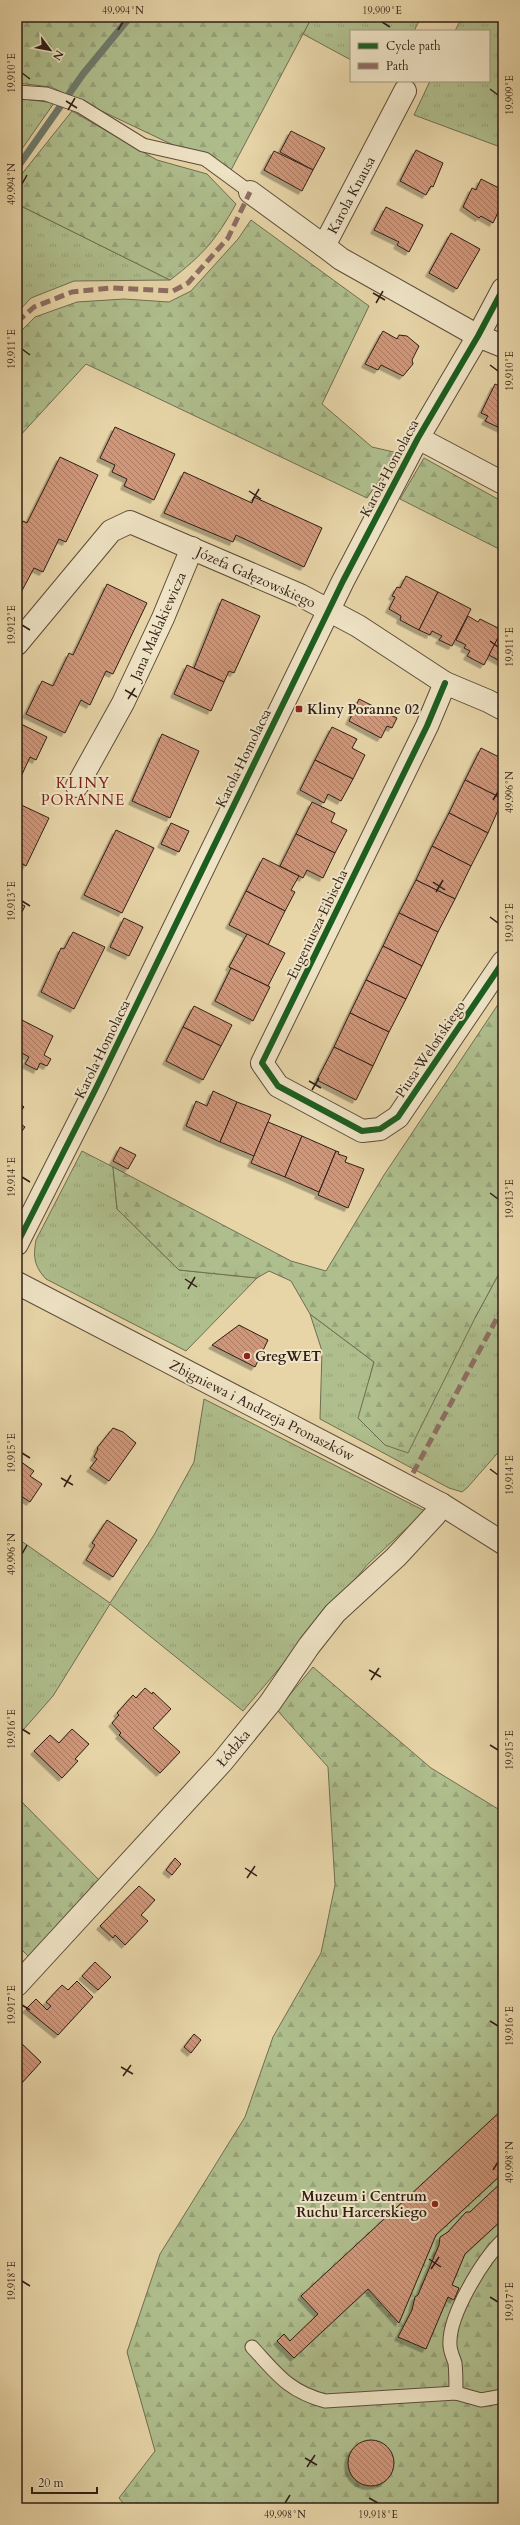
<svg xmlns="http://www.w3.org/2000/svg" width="520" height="2525" viewBox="0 0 520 2525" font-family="Cardo,serif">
  <defs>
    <pattern id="grass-tufts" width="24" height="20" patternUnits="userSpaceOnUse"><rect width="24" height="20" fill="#afbe8d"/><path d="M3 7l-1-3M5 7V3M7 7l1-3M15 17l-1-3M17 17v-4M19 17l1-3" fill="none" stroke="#97a379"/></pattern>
    <pattern id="forest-firs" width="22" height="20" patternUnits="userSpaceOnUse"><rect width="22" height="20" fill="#afbe8d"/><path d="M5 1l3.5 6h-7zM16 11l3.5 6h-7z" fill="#97a379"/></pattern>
    <pattern id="building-back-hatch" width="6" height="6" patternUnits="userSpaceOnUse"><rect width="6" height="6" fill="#d09679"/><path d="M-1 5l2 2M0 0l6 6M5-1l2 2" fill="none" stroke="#a97a62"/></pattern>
    <filter id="shadow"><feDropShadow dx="-3.5" dy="3.5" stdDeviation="0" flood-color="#0004"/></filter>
  </defs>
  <rect width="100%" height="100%" fill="#e7d5a8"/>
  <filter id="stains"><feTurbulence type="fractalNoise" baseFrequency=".005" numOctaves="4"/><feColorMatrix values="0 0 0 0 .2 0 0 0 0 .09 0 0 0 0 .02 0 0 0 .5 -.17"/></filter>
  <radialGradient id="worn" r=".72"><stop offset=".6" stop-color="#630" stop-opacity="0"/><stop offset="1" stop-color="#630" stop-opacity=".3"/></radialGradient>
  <g fill="url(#grass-tufts)" stroke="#706e52">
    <polygon points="312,17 421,17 414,31 351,31 351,60 303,34"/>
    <polygon points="462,17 503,17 503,148 414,115 430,81 489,81 489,31 455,31"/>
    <polygon points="17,98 54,103 17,156"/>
    <polygon points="17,204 170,280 74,281 31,298 17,313"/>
    <path d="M82 1151 113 1167 117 1209 179 1270 257 1278 186 1351 46 1279C34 1266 33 1257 36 1240Z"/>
    <polygon points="503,1266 503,1447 467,1488 462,1492 449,1488 320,1419 322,1351 310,1314 374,1362 359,1418 475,1318"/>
    <polygon points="204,1399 425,1511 368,1564 243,1711 110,1604 53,1696 17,1737 17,1538 110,1603 154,1535 194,1462"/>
  </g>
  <g fill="url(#forest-firs)" stroke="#706e52">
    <polygon points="17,17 312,17 230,172 51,87 17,83"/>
    <path d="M72 111 157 160 207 174 236 204C216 240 203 255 170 280L17 204V180Z"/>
    <polygon points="251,220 369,306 322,404 372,447 398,453 367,498 86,364 17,439 17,335 35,317 77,302 124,299 169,302 191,291 238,239"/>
    <polygon points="424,458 503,502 503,551 400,499"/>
    <polygon points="503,997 503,1266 475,1318 408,1453 385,1445 358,1418 374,1362 310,1314 291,1281 269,1271 257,1278 179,1270 117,1209 113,1167 291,1261 326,1271 384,1175"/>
    <polygon points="313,1667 431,1768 503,1812 503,2508 127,2508 119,2498 155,2451 127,2352 160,2254 245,2117 273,2037 321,1953 335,1885 328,1767 277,1710"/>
    <polygon points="17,1797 99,1880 29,1957 17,1945"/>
  </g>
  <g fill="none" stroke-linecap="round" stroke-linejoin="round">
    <polyline stroke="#6e7b6c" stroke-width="7" points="17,168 83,74 130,17"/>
  </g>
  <g fill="url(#building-back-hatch)" stroke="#301e16" filter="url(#shadow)">
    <polygon points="291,131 325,148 313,170 280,152"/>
    <polygon points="416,150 443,163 433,187 431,186 426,195 400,181"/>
    <polygon points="274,151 313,170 302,191 264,170"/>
    <polygon points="481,179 503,190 500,201 503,202 493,223 481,216 479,218 463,207 472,188 476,190"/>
    <polygon points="386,207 423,225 409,252 397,245 399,242 374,230"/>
    <polygon points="451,233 480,249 457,289 429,273"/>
    <polygon points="383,331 397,339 399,335 407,336 419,346 412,360 413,364 403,376 381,365 378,370 365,364"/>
    <polygon points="495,384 503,388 502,429 485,421 488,416 481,413"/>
    <polygon points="115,427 175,454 154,500 124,486 127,479 112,472 115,465 100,458"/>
    <polygon points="60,457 98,475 66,542 59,539 43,572 34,568 17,600 17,533 23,521 27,523"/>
    <polygon points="184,472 252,503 254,497 322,528 304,567 236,535 233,542 164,513"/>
    <polygon points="406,576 438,592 419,630 400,620 401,616 389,609 395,597 392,596 397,587 400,588"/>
    <polygon points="107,584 147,603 113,674 106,671 90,705 81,700 65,733 26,714 42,681 53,686 69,653 73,655"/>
    <polygon points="438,592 471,609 452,646 439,640 442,636 432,631 430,635 419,630"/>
    <polygon points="222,599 260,616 234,673 229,671 224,682 194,668"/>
    <polygon points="468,616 478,622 480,619 502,630 484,665 467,656 470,651 464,648 466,645 456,640"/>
    <polygon points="502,630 503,631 503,663 489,655"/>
    <polygon points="187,665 224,682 211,711 174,694"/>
    <polygon points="359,699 397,718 392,728 387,726 381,738 349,721"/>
    <polygon points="17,722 47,737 36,760 30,757 19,781"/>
    <polygon points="332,727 357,739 352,748 365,755 353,779 315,760"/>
    <polygon points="162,734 199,751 170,818 132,801"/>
    <polygon points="481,748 503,759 503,799 465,780"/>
    <polygon points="315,760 353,779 341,801 328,794 324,803 300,790"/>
    <polygon points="465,780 503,799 488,833 449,813"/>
    <polygon points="312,802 335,813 331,822 347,830 335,853 296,834"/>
    <polygon points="17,803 49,818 26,866 17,861"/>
    <polygon points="449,813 488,833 471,866 432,846"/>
    <polygon points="171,823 189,831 179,852 161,844"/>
    <polygon points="116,830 154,848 122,913 84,895"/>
    <polygon points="296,834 335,853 323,878 307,870 303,878 280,866"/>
    <polygon points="432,846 471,866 455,899 416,880"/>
    <polygon points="263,858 299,876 291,890 295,892 285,911 246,891"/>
    <polygon points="416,880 455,899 438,932 399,913"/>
    <polygon points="246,891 285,911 268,945 229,925"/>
    <polygon points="17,902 25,906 17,922"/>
    <polygon points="399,913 438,932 422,966 383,946"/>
    <polygon points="124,918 143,927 129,956 110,947"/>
    <polygon points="73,932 105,947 74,1009 41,992 61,948 64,949"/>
    <polygon points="247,934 285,953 268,986 229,967"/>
    <polygon points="383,946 422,966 406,999 366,980"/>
    <polygon points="231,968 270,987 253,1021 215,1001"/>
    <polygon points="366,980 406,999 389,1032 350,1013"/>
    <polygon points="194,1006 232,1025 221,1046 183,1027"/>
    <polygon points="350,1013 389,1032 373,1066 334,1047"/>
    <polygon points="18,1018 53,1036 44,1055 51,1059 47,1066 40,1063 37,1070 25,1064 29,1057 17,1050"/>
    <polygon points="183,1027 221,1046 203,1080 166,1061"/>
    <polygon points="334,1047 373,1066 356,1100 317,1080"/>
    <polygon points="213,1091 237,1102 220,1142 186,1126 196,1101 207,1106"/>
    <polygon points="17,1101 24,1107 17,1116"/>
    <polygon points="237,1102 271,1115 254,1156 220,1142"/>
    <polygon points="17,1121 25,1127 17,1138"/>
    <polygon points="268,1122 302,1136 285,1177 251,1163"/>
    <polygon points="302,1136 336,1151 319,1192 285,1177"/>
    <polygon points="120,1147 136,1155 128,1169 113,1161"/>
    <polygon points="336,1151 339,1152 338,1154 347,1157 345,1162 364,1169 348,1208 318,1195"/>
    <polygon points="239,1325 268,1340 255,1367 212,1345"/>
    <polygon points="113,1428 123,1432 136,1443 109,1481 90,1468 97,1459 94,1457 98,1449 97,1448"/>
    <polygon points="17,1459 34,1471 30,1476 42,1484 30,1502 18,1494 17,1496"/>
    <polygon points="107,1520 137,1540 113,1577 86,1560 95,1545 92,1543"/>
    <polygon points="145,1688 152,1694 153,1692 171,1709 153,1728 180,1752 160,1773 119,1735 121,1733 112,1723 119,1715 117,1713 133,1695 136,1698"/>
    <polygon points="72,1729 89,1744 75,1759 78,1761 62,1778 34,1751 50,1735 59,1743"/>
    <polygon points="175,1858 181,1864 172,1875 166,1870"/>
    <polygon points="139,1886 155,1900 141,1915 148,1921 125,1945 115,1935 113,1938 100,1926"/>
    <polygon points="95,1962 111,1977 98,1990 82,1976"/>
    <polygon points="77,1981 93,1997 58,2035 26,2009 36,1999 47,2010 51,2006 46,2002 62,1985 68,1990"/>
    <polygon points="194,2034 201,2040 191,2053 184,2047"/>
    <polygon points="19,2041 41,2062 20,2085 17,2082 17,2043"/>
    <polygon points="503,2109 503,2173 436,2235 399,2323 368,2289 294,2358 277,2341 284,2334 290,2341 318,2314 301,2296"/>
    <polygon points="503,2181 503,2219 465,2254 452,2285 459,2288 454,2300 448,2297 426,2349 398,2337 412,2310 415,2297 418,2295 439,2245 440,2237 448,2232 466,2212 470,2212"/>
    <circle cx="371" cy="2463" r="23"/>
  </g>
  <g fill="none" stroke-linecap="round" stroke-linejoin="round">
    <defs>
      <g id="service">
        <polyline points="17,92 46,94 80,106 143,145 205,159 250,192"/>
        <path d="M252 2347C277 2374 288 2391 325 2401L456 2393 481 2400 503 2396"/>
        <path d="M456 2393C456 2383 456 2372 455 2363 453 2357 450 2351 450 2345 448 2316 483 2259 503 2240"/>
      </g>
      <g id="minor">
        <polyline points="405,91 324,246 341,259 478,336 503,346"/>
        <polyline points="250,192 324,246"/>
        <polyline points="418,438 503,483"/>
        <polyline points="17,644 111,531 130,522 300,595 358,626 445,683 488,701 503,709"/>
        <polyline points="445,683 427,726 262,1063 278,1086 362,1131 380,1129 398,1117 503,962"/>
        <polyline points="77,786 123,703 163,618 192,548"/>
        <polyline points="17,1244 96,1088 343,581 418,438 478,336 503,289"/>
        <polyline points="17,1283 365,1464 441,1504 503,1543"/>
        <polyline points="17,1985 222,1762 270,1703 309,1646 335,1613 396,1557 435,1515 441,1504"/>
      </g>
    </defs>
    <use href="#service" stroke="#5e4c3a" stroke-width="15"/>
    <use href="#minor" stroke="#5e4c3a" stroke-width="24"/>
    <use href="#service" stroke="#efe4c6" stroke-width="13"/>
    <use href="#minor" stroke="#efe4c6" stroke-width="22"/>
    <g stroke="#8d6e63" stroke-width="5" stroke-dasharray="10 5" stroke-linecap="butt">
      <polyline points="17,322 34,307 72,292 111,288 173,291 188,283 228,238 250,192"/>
      <polyline points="413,1473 503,1307"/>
    </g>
    <defs>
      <g id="cycleway">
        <polyline points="445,683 427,726 262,1063 278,1086 362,1131 380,1129 398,1117 503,962"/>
        <polyline points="17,1244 96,1088 343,581 418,438 478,336 503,289"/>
      </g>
    </defs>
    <use href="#cycleway" stroke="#efe4c6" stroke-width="8"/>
    <use href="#cycleway" stroke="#1b5e20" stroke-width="6"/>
  </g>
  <path fill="none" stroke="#301e16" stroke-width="1.5" d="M382 22 390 27M118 30 123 22M22 73 30 79M490 89 498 95M66 101 77 108M68 110 75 98M22 184 27 175M373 293 385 300M376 303 383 291M22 349 30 355M490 365 498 371M249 491 261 499M252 501 259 489M22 625 30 630M490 641 498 647M125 690 137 697M128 699 135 688M493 800 498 792M433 882 445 890M436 892 443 880M22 901 30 906M490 917 498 923M309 1081 321 1088M312 1090 319 1078M22 1177 30 1182M490 1193 498 1199M185 1279 197 1287M188 1289 195 1277M22 1453 30 1458M490 1469 498 1475M61 1478 73 1485M64 1487 71 1475M22 1554 27 1545M369 1670 381 1677M371 1680 379 1668M22 1729 30 1734M490 1745 498 1750M245 1868 257 1876M247 1878 255 1866M22 2005 30 2010M490 2021 498 2026M121 2067 133 2074M123 2076 131 2065M493 2170 498 2162M429 2259 441 2267M431 2269 439 2257M22 2281 30 2286M490 2297 498 2302M305 2458 317 2465M307 2467 315 2455M369 2498 378 2503M285 2503 290 2495"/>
  <g fill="#8f2418" stroke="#efe4c6" stroke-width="1.5">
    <rect x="295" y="705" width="8" height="8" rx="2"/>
    <circle cx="247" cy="1356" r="4"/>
    <circle cx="435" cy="2204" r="4"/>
  </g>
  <g text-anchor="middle" stroke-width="4" stroke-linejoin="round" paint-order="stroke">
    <g font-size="14" fill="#301e16" stroke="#efe4c6">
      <text transform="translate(351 195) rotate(-62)" y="5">Karola Knausa</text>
      <text transform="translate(389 468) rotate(-62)" y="5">Karola Homolacsa</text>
      <text transform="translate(256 577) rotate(24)" y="5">Józefa Gałęzowskiego</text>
      <text transform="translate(158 626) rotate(-66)" y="5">Jana Maklakiewicza</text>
      <text transform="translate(243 758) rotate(-64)" y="5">Karola Homolacsa</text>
      <text transform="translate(317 924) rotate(-64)" y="5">Eugeniusza Eibischa</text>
      <text transform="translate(102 1049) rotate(-64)" y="5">Karola Homolacsa</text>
      <text transform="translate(430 1049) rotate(-56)" y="5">Piusa Welońskiego</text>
      <text transform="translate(262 1410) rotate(27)" y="5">Zbigniewa i Andrzeja Pronaszków</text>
      <text transform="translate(233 1748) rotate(-50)" y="5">Łódzka</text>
    </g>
    <g font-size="14" font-weight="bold" fill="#301e16" stroke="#efe4c6" text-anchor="start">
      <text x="307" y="714">Kliny Poranne 02</text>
      <text x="255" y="1361">GregWET</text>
      <text x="427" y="2201" text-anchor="end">Muzeum i Centrum<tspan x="427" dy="16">Ruchu Harcerskiego</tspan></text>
    </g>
    <g font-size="15" letter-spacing="1" fill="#7a1f14" stroke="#efe4c6">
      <text x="83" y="788">KLINY<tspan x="83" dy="17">PORANNE</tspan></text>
    </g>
  </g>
  <rect width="520" height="2525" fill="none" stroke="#e7d5a8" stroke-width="44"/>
  <rect x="350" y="30" width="140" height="52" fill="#efe4c6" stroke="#a39580"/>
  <rect x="358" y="43" width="20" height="6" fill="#1b5e20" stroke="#a39580"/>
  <text x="386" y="50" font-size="12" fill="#301e16">Cycle path</text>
  <rect x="358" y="63" width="20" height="6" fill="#8d6e63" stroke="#a39580"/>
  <text x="386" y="70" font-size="12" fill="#301e16">Path</text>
  <g transform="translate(50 50) rotate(122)" stroke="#efe4c6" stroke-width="3" paint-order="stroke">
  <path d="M0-3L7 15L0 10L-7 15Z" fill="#301e16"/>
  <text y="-6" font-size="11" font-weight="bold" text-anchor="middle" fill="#301e16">N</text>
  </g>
  <path d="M32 2487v6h65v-6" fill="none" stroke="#301e16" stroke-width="2"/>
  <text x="38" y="2487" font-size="12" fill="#301e16" stroke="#efe4c6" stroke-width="3" paint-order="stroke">20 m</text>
  <rect x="22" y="22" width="476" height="2481" fill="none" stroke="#301e16" stroke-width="1.5"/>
  <g font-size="10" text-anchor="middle" fill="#301e16">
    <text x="123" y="14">49.994°N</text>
    <text x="382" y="14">19.909°E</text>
    <text transform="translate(11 73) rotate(-90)" y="4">19.910°E</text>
    <text transform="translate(509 95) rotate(-90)" y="4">19.909°E</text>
    <text transform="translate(11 184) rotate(-90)" y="4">49.994°N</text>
    <text transform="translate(11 349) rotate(-90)" y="4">19.911°E</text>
    <text transform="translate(509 371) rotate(-90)" y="4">19.910°E</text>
    <text transform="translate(11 625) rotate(-90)" y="4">19.912°E</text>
    <text transform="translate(509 647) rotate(-90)" y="4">19.911°E</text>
    <text transform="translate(509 792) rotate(-90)" y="4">49.996°N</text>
    <text transform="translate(11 901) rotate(-90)" y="4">19.913°E</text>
    <text transform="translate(509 923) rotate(-90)" y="4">19.912°E</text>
    <text transform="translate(11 1177) rotate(-90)" y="4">19.914°E</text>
    <text transform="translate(509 1199) rotate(-90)" y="4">19.913°E</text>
    <text transform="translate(11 1453) rotate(-90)" y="4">19.915°E</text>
    <text transform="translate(509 1475) rotate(-90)" y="4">19.914°E</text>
    <text transform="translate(11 1554) rotate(-90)" y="4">49.996°N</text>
    <text transform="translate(11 1729) rotate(-90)" y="4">19.916°E</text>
    <text transform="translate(509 1750) rotate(-90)" y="4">19.915°E</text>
    <text transform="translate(11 2005) rotate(-90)" y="4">19.917°E</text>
    <text transform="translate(509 2026) rotate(-90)" y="4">19.916°E</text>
    <text transform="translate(509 2162) rotate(-90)" y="4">49.998°N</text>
    <text transform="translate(11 2281) rotate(-90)" y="4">19.918°E</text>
    <text transform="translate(509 2302) rotate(-90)" y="4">19.917°E</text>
    <text x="285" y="2518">49.998°N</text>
    <text x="378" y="2518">19.918°E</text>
  </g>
  <rect width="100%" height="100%" filter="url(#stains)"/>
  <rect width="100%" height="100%" fill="url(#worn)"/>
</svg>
